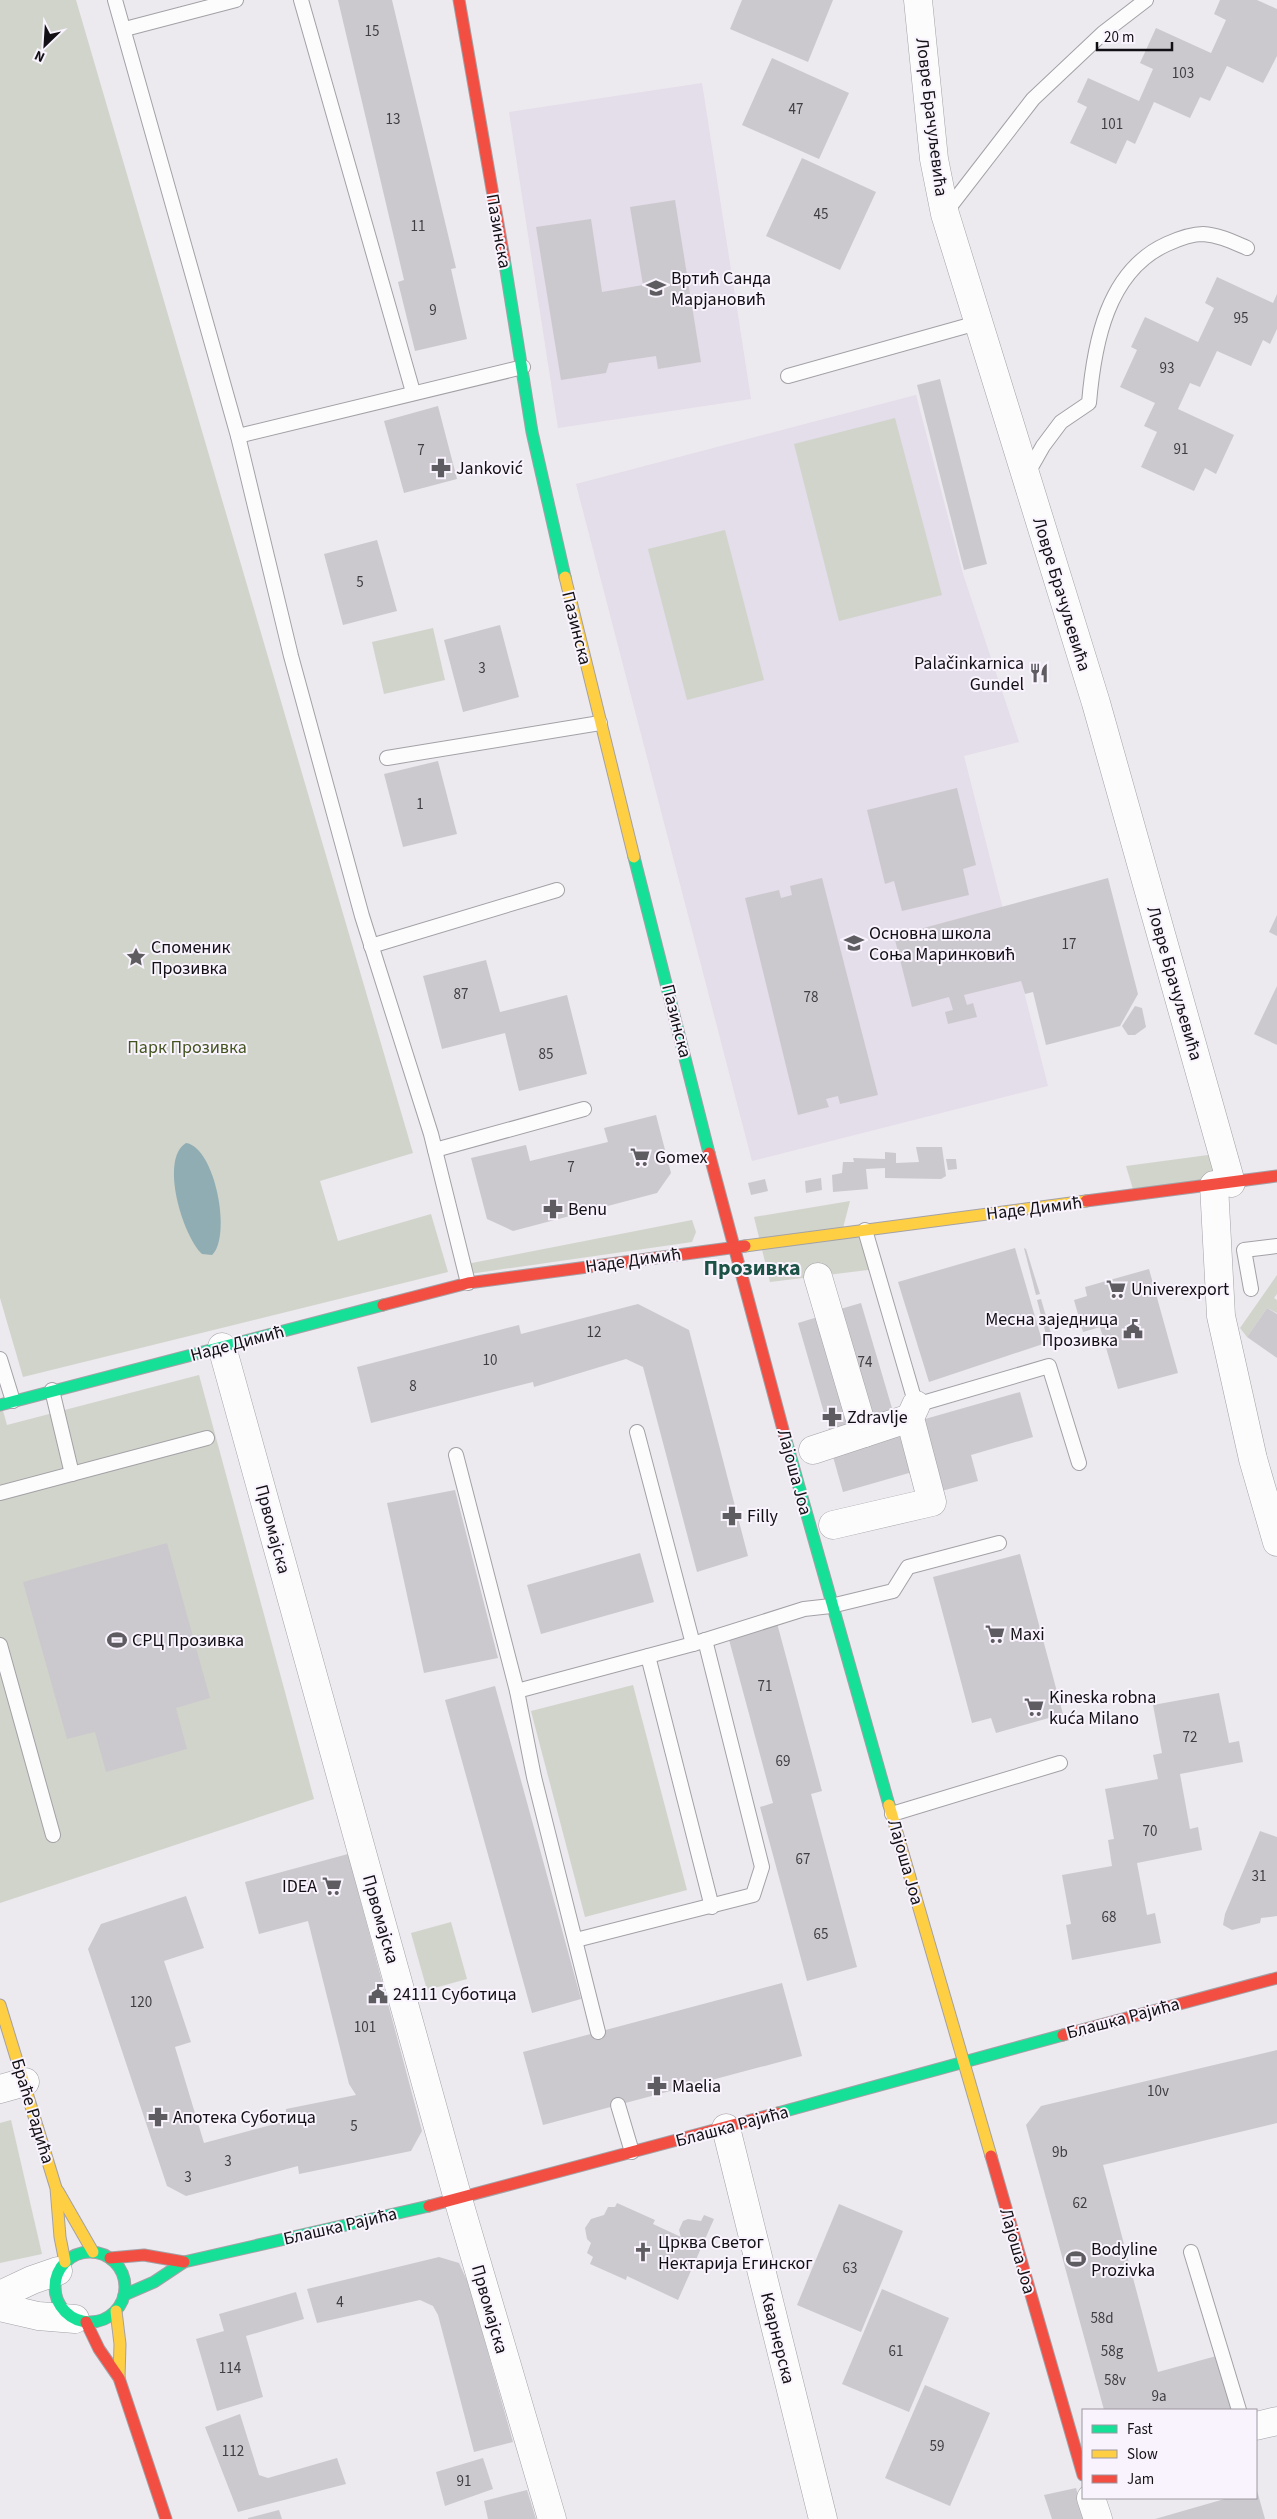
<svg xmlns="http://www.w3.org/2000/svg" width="1277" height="2519" viewBox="0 0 1277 2519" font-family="'Source Sans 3',sans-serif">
  <rect width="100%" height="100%" fill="#ece9ef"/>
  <g fill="#e4ddea">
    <polygon points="702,83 751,399 558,428 509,112"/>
    <polygon points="916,395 963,574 1019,742 964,756 1048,1086 752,1161 576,484"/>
  </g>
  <g fill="#d1d4cb">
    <polygon points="0,0 76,0 413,1153 320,1181 338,1241 431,1214 448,1272 23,1377 0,1298"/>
    <polygon points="895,418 942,595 839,621 794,444"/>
    <polygon points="725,530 764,680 687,700 648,549"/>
    <polygon points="433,628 445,680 384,694 372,642"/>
    <polygon points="1223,1153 1231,1183 1135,1196 1126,1166"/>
    <polygon points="850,1201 842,1232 865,1230 876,1269 770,1282 754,1217"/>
    <polygon points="692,1220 696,1232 692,1242 469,1274 467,1264"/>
    <polygon points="1277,1275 1277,1294 1274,1298 1277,1300 1277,1313 1267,1308 1247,1337 1240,1328"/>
    <polygon points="199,1375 314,1799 0,1903 0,1400 7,1425"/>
    <polygon points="633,1685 687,1890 585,1917 531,1711"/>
    <polygon points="451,1922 467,1979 427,1990 411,1933"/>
    <polygon points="11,2120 42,2254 0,2263 0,2123"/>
  </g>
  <path fill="#90adb4" d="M186 1143C215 1147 232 1236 212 1255L202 1254C183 1237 159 1159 186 1143Z"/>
  <g fill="#ccc9ce">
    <polygon points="338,0 392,0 456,268 451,269 467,339 415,351 398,282 404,280"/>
    <polygon points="742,0 833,0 808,62 730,29"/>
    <polygon points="1220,0 1257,0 1277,9 1277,56 1263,83 1227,66 1210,101 1200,97 1190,118 1154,102 1135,144 1127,140 1116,164 1070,143 1087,107 1077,102 1088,78 1139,101 1153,69 1140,63 1156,28 1211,53 1226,20 1214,14"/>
    <polygon points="772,58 849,93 819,159 742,125"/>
    <polygon points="802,158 876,192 840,270 766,236"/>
    <polygon points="675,200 701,362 658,369 656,356 609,363 606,373 561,380 536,227 591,219 602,292 643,285 630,207"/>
    <polygon points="1217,277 1273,303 1277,294 1277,329 1270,344 1263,340 1251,366 1217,351 1200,387 1190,383 1178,409 1234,435 1216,474 1205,468 1194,491 1141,467 1157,432 1144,426 1155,403 1120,387 1137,350 1131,347 1145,317 1198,342 1214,308 1205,303"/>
    <polygon points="940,379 987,564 964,570 917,385"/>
    <polygon points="438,406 457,479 404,493 384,421"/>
    <polygon points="377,540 397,611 343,625 324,554"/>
    <polygon points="500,625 519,697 463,712 444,640"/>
    <polygon points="438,761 457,834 403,847 384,774"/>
    <polygon points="957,788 976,865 963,869 969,895 902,911 894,881 885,884 867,810"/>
    <polygon points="822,878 878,1095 840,1104 838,1096 826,1099 829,1107 798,1115 745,898 779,890 781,898 792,895 790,886"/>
    <polygon points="1108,878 1138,994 1120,1026 1046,1045 1033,992 1025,994 1021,981 964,995 967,1005 973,1003 977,1017 948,1024 945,1012 953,1010 949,997 912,1007 894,936"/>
    <polygon points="1277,915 1277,936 1269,932"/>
    <polygon points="486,960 500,1012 567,995 587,1074 519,1091 505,1033 442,1049 423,976"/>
    <polygon points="1277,986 1277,1045 1254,1034"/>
    <polygon points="1135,1006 1142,1008 1146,1027 1135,1035 1128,1035 1122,1026"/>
    <polygon points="656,1115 671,1173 657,1193 513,1231 487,1219 471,1158 526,1145 530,1161 608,1142 604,1128"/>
    <polygon points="916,1147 942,1147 946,1176 941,1179 885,1178 885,1168 866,1169 868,1189 833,1192 832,1175 842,1173 843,1162 854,1162 853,1158 885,1159 885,1152 896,1153 896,1163 919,1162"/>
    <polygon points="946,1159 956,1159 957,1169 948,1170"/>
    <polygon points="821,1178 822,1190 806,1193 805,1181"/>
    <polygon points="765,1179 768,1191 751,1195 748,1183"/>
    <polygon points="1015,1248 1043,1344 929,1382 898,1282"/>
    <polygon points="1024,1248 1026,1249 1040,1294 1036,1295"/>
    <polygon points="1149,1269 1178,1373 1118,1389 1100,1327 1083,1332 1074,1300 1087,1296 1085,1287"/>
    <polygon points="1041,1299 1054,1344 1049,1346 1037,1300"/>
    <polygon points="861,1303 894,1415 870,1421 837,1310"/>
    <polygon points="638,1304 689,1330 748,1556 697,1572 643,1367 626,1359 534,1387 533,1382 371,1423 357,1367 519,1325 521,1334"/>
    <polygon points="1267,1308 1277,1314 1277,1358 1247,1337"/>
    <polygon points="821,1316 854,1431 831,1437 798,1323"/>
    <polygon points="1020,1392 1033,1437 971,1455 978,1481 938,1492 918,1421"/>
    <polygon points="906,1433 916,1471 843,1492 832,1453"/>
    <polygon points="455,1490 498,1658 424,1673 387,1503"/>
    <polygon points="167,1543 210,1698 176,1708 187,1749 106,1772 95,1732 67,1739 23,1582"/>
    <polygon points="640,1553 654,1602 541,1634 527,1585"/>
    <polygon points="1020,1554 1063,1714 996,1733 991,1718 972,1723 933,1577"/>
    <polygon points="777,1623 822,1791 811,1794 857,1967 807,1981 760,1807 773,1803 728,1636"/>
    <polygon points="495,1686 581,1999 532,2013 445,1700"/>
    <polygon points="1219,1693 1229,1743 1239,1741 1243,1762 1180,1774 1190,1829 1198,1827 1202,1850 1137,1863 1147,1915 1155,1913 1161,1943 1072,1960 1066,1925 1071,1924 1062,1875 1112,1866 1108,1840 1114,1839 1105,1789 1158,1779 1153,1755 1162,1753 1153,1705"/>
    <polygon points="1260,1831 1277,1837 1277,1916 1261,1918 1260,1923 1232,1930 1223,1925 1225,1914"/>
    <polygon points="348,1854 422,2131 411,2151 299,2174 298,2166 186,2196 167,2186 88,1949 101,1924 186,1896 204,1948 164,1961 191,2042 175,2047 204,2143 286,2121 286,2109 356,2095 349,2084 308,1921 259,1934 245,1882"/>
    <polygon points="782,1983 802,2056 543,2125 523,2052"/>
    <polygon points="1277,2050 1277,2123 1103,2165 1158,2372 1220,2355 1235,2410 1104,2410 1026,2125 1041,2106"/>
    <polygon points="617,2203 655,2220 653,2224 681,2237 679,2230 683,2221 688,2219 701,2221 704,2215 714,2219 678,2300 627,2276 626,2280 590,2264 593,2257 587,2253 591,2243 587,2239 585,2228 591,2219 604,2215 608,2207 615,2207"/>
    <polygon points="839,2204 903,2231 861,2332 797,2305"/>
    <polygon points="439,2257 459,2263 469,2285 513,2442 474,2452 438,2315 433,2306 420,2300 317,2323 307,2289"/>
    <polygon points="882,2289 949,2318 909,2412 842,2384"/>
    <polygon points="296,2292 304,2319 246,2336 263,2397 217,2411 196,2339 224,2331 219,2314"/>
    <polygon points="925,2385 990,2413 950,2506 885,2478"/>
    <polygon points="240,2414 259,2475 268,2478 337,2458 346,2484 238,2512 205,2427"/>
    <polygon points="483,2458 493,2489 445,2506 436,2472"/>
    <polygon points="1256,2487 1265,2519 1155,2519 1228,2498 1256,2498"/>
    <polygon points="1076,2488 1085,2519 1052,2519 1044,2495"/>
    <polygon points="527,2490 536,2519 488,2519 484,2501"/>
    <polygon points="279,2510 282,2519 248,2519 248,2518"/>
  </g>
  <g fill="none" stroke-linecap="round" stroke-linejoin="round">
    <defs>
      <g id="lane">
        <polyline points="115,0 238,436 291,656 362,916 431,1134 468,1283"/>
        <polyline points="301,0 413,392"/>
        <polyline points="125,29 236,0"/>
        <polyline points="945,213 1033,99 1103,33 1146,0"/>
        <polyline points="788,376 977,323"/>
        <polyline points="238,436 523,367"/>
        <path d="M1026 476 1043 446 1061 422 1089 403C1094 344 1107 271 1167 244 1178 239 1191 234 1203 234 1219 235 1233 242 1247 248"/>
        <polyline points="387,758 600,723"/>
        <polyline points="371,946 557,890"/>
        <polyline points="435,1150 584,1109"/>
        <polyline points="865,1230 916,1405 1049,1366 1079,1463"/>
        <polyline points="1251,1289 1244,1250 1277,1246"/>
        <polyline points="0,1359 13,1401"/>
        <polyline points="52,1390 72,1474"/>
        <polyline points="637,1432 693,1644"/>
        <polyline points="456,1455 517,1691"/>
        <polyline points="0,1493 207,1438"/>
        <polyline points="0,1645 53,1835"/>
        <polyline points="648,1656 712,1907"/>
        <polyline points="892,1814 1060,1763"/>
        <polyline points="576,1940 753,1895 762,1867 705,1640"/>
        <polyline points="598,2032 534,1777 517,1691 693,1644 804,1609 831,1606 893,1591 908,1567 999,1543"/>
        <polyline points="618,2105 632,2152"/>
        <polyline points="1191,2252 1239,2410"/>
      </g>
      <g id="street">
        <polyline points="918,0 934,159 945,214 1096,703 1231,1183"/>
        <polyline points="1214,1185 1221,1316 1253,1459 1277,1542"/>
        <polyline points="818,1277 864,1433"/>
        <polyline points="222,1347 458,2199 552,2519"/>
        <polyline points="813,1450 910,1418"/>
        <polyline points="833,1525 932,1502 910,1418 916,1405"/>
        <polyline points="0,2089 25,2082"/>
        <polyline points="726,2128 823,2519"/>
        <polyline points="0,2295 32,2280 58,2271"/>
        <polyline points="0,2307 38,2316 75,2319"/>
        <polyline points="1256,2426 1277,2421"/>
        <polyline points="1091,2498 1098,2519"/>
      </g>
      <g id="fast">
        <polyline points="504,258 532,432 565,577"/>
        <polyline points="634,857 709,1153"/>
        <polyline points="0,1405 383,1305"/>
        <polyline points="785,1437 889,1805"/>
        <polyline points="778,2113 1063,2035"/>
        <circle cx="90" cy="2287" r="35"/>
        <polyline points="124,2295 154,2282 184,2262 429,2206"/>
      </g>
      <g id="slow">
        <polyline points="565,577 634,857"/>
        <polyline points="745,1246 1086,1201"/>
        <polyline points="889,1805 991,2156"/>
        <polyline points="0,2005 56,2188 60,2237 65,2262"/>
        <polyline points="58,2191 93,2252"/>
        <polyline points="116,2311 120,2344 119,2378"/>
      </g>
      <g id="jam">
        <polyline points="459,0 504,258"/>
        <polyline points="709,1153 785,1437"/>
        <polyline points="1086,1201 1277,1176"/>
        <polyline points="383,1305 468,1283 745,1246"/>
        <polyline points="1063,2035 1277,1978"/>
        <polyline points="991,2156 1083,2475"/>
        <polyline points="429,2206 778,2113"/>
        <polyline points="110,2258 144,2255 184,2262"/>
        <polyline points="86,2322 99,2349 119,2378 166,2519"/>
      </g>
    </defs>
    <use href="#lane" stroke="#a3a1a6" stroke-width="16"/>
    <use href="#street" stroke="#a3a1a6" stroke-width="29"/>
    <use href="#fast" stroke="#a3a1a6" stroke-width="13"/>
    <use href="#slow" stroke="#a3a1a6" stroke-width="13"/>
    <use href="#jam" stroke="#a3a1a6" stroke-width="13"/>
    <use href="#lane" stroke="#fcfcfd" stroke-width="14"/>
    <use href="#street" stroke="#fcfcfd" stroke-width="28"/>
    <use href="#fast" stroke="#16e098" stroke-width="11"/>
    <use href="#slow" stroke="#ffcf43" stroke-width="11"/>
    <use href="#jam" stroke="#f24e42" stroke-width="11"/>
  </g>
  <defs>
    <symbol id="school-bare" viewBox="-9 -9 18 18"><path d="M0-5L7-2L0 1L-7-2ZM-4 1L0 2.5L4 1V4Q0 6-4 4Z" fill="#5e5c61" stroke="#f9f3fe" stroke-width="2.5" paint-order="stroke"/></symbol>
    <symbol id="pharmacy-bare" viewBox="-9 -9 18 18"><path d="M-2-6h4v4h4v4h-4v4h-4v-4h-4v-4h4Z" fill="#5e5c61" stroke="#f9f3fe" stroke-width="2.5" paint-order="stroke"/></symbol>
    <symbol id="restaurant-bare" viewBox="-9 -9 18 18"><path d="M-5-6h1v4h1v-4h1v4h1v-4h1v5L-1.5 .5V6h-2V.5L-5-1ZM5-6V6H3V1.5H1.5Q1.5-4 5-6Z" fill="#5e5c61" stroke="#f9f3fe" stroke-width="2.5" paint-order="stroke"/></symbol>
    <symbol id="sight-bare" viewBox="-9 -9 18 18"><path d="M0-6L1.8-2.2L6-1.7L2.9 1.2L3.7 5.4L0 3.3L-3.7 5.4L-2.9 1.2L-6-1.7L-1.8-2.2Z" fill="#5e5c61" stroke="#f9f3fe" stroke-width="2.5" paint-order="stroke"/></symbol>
    <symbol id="supermarket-bare" viewBox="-9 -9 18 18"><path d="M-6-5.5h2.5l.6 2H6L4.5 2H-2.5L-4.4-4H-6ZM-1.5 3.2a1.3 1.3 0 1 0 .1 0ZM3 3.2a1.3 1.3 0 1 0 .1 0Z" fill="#5e5c61" stroke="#f9f3fe" stroke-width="2.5" paint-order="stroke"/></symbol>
    <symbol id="civic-bare" viewBox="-9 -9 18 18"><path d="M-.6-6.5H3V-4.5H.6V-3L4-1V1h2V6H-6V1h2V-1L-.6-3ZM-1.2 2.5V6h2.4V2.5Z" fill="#5e5c61" stroke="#f9f3fe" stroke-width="2.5" paint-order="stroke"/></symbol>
    <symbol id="stadium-bare" viewBox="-9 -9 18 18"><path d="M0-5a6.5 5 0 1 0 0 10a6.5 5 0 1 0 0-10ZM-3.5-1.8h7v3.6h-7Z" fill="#5e5c61" stroke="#f9f3fe" stroke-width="2.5" paint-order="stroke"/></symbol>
    <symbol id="church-bare" viewBox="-9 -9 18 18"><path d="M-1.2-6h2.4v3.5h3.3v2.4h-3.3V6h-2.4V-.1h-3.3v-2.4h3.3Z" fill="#5e5c61" stroke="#f9f3fe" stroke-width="2.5" paint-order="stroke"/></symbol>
  </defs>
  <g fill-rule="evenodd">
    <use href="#school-bare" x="642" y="274" width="28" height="28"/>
    <use href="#pharmacy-bare" x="427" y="454" width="28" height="28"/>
    <use href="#restaurant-bare" x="1025" y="659" width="28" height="28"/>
    <use href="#school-bare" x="840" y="929" width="28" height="28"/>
    <use href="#sight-bare" x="122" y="943" width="28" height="28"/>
    <use href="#supermarket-bare" x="626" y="1143" width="28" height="28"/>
    <use href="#pharmacy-bare" x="539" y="1195" width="28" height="28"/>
    <use href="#supermarket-bare" x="1102" y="1275" width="28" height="28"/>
    <use href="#civic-bare" x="1119" y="1315" width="28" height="28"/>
    <use href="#pharmacy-bare" x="818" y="1403" width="28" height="28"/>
    <use href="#pharmacy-bare" x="718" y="1502" width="28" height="28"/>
    <use href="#supermarket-bare" x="981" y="1620" width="28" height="28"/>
    <use href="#stadium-bare" x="103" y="1626" width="28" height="28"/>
    <use href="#supermarket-bare" x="1020" y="1693" width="28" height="28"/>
    <use href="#supermarket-bare" x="318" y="1872" width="28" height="28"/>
    <use href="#civic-bare" x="364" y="1980" width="28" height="28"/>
    <use href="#pharmacy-bare" x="643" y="2072" width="28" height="28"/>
    <use href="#pharmacy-bare" x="144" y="2103" width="28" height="28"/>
    <use href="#church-bare" x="629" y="2238" width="28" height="28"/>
    <use href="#stadium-bare" x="1062" y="2245" width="28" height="28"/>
  </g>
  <g text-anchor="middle" stroke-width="4" stroke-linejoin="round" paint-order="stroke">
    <g font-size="15" fill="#403e42">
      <text x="372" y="36">15</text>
      <text x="1183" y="78">103</text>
      <text x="796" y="114">47</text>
      <text x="393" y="124">13</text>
      <text x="1112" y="129">101</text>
      <text x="821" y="219">45</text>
      <text x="418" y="231">11</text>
      <text x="433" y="315">9</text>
      <text x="1241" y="323">95</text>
      <text x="1167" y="373">93</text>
      <text x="1181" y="454">91</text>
      <text x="421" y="455">7</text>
      <text x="360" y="587">5</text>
      <text x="482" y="673">3</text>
      <text x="420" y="809">1</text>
      <text x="1069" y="949">17</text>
      <text x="461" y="999">87</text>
      <text x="811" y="1002">78</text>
      <text x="546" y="1059">85</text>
      <text x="571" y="1172">7</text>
      <text x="594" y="1337">12</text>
      <text x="490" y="1365">10</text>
      <text x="865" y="1367">74</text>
      <text x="413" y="1391">8</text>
      <text x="765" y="1691">71</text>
      <text x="1190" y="1742">72</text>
      <text x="783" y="1766">69</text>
      <text x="1150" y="1836">70</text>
      <text x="803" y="1864">67</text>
      <text x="1259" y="1881">31</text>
      <text x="1109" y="1922">68</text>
      <text x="821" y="1939">65</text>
      <text x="141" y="2007">120</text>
      <text x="365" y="2032">101</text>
      <text x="1158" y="2096">10v</text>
      <text x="354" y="2131">5</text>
      <text x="1060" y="2157">9b</text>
      <text x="228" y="2166">3</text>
      <text x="188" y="2182">3</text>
      <text x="1080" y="2208">62</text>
      <text x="850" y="2273">63</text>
      <text x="340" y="2307">4</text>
      <text x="1102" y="2323">58d</text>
      <text x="896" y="2356">61</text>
      <text x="1112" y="2356">58g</text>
      <text x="230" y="2373">114</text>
      <text x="1115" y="2385">58v</text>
      <text x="1159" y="2401">9a</text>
      <text x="937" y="2451">59</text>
      <text x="233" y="2456">112</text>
      <text x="464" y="2486">91</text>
    </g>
    <g font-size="18" fill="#121014" stroke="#f9f3fe">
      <text transform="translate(932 117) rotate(83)" y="6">Ловре Брачуљевића</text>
      <text transform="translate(499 231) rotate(80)" y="6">Пазинска</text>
      <text transform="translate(1062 594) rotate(73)" y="6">Ловре Брачуљевића</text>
      <text transform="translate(577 628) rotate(76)" y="6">Пазинска</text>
      <text transform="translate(1175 983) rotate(74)" y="6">Ловре Брачуљевића</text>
      <text transform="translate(677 1021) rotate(76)" y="6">Пазинска</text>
      <text transform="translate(1034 1208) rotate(-7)" y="6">Наде Димић</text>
      <text transform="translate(633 1260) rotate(-8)" y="6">Наде Димић</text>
      <text transform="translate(237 1343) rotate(-15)" y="6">Наде Димић</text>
      <text transform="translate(795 1472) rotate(75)" y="6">Лајоша Јоа</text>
      <text transform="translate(273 1529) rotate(75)" y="6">Првомајска</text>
      <text transform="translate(906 1862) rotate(74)" y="6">Лајоша Јоа</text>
      <text transform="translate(381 1919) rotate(74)" y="6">Првомајска</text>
      <text transform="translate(1123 2018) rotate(-15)" y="6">Блашка Рајића</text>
      <text transform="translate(33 2111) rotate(73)" y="6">Браће Радића</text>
      <text transform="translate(732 2126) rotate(-15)" y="6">Блашка Рајића</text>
      <text transform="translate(340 2226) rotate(-13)" y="6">Блашка Рајића</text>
      <text transform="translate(1018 2251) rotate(74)" y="6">Лајоша Јоа</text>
      <text transform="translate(490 2309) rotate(74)" y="6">Првомајска</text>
      <text transform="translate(778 2338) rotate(76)" y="6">Кварнерска</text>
    </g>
    <g font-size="18" fill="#121014" stroke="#f9f3fe" text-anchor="start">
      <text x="671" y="284">Вртић Санда<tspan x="671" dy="21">Марјановић</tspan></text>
      <text x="456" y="474">Janković</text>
      <text x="1024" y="669" text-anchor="end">Palačinkarnica<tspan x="1024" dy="21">Gundel</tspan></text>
      <text x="869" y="939">Основна школа<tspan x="869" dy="21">Соња Маринковић</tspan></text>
      <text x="151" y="953">Споменик<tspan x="151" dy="21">Прозивка</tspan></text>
      <text x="655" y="1163">Gomex</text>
      <text x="568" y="1215">Benu</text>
      <text x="1131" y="1295">Univerexport</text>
      <text x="1118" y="1325" text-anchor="end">Месна заједница<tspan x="1118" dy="21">Прозивка</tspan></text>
      <text x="847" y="1423">Zdravlje</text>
      <text x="747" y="1522">Filly</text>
      <text x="1010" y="1640">Maxi</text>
      <text x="132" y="1646">СРЦ Прозивка</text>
      <text x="1049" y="1703">Kineska robna<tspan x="1049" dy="21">kuća Milano</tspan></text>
      <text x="317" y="1892" text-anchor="end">IDEA</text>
      <text x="393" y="2000">24111 Суботица</text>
      <text x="672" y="2092">Maelia</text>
      <text x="173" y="2123">Апотека Суботица</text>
      <text x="658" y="2248">Црква Светог<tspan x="658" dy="21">Нектарија Егинског</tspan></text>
      <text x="1091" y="2255">Bodyline<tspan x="1091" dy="21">Prozivka</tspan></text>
    </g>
    <g font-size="18" fill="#445420" stroke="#f9f3fe">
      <text x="187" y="1053">Парк Прозивка</text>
    </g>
    <g font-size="22" font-weight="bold" fill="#1c5246" stroke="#f9f3fe">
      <text x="752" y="1275">Прозивка</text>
    </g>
  </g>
  <rect x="1082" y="2409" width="175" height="90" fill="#f9f3fe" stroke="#9d98a0"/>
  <rect x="1092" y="2425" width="25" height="8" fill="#16e098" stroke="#9d98a0"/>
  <text x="1127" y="2434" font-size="15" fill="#121014">Fast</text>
  <rect x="1092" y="2450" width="25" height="8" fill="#ffcf43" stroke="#9d98a0"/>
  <text x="1127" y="2459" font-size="15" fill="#121014">Slow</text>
  <rect x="1092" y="2475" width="25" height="8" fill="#f24e42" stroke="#9d98a0"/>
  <text x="1127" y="2484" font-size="15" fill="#121014">Jam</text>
  <g transform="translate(45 45) rotate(205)" stroke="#f9f3fe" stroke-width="4" paint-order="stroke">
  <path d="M0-4L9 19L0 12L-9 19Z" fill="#121014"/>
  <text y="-8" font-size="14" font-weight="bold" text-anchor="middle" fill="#121014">N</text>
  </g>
  <path d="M1097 42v8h75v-8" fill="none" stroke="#121014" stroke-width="2.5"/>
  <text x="1104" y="42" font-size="15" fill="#121014" stroke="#f9f3fe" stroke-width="4" paint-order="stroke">20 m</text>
</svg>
